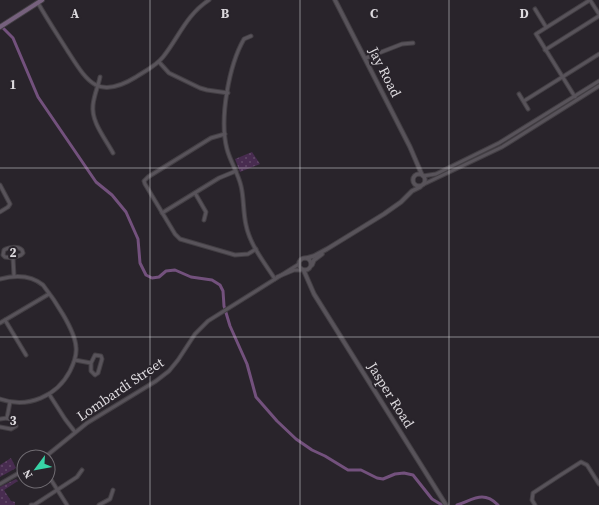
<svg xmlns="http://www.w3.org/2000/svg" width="599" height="505" viewBox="0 0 599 505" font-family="'Source Serif 4',serif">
  <defs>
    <pattern id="park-dots" width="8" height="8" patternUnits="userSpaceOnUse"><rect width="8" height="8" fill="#482c50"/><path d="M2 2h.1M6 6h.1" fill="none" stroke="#624a69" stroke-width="1.8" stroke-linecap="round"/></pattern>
  </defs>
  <rect width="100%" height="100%" fill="#29242b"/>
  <g fill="url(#park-dots)">
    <polygon points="252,152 260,164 240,172 235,159"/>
    <polygon points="11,458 16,468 0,477 0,465"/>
    <polygon points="16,479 18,481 4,490 11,501 15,502 15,505 0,505 0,487"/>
  </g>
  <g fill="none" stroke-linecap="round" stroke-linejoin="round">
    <g stroke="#73517d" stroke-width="3">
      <polyline points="0,25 13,38 38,97 96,182 112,195 126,212 138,239 140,263 146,275 152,278 159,277 166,271 175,270 191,277 212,280 220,285 223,291 224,306 230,326 247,364 256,397 277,421 296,439 312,450 325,456 348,470 361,470 377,478 383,479 395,474 404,473 413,475 432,499 442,505"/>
      <path d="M457 505C473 500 483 490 498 505"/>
    </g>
    <defs>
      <g id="minor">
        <polyline points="590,0 599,14"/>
        <path d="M38 3C47 19 57 34 67 50 87 81 97 101 136 77 145 71 156 66 163 57 179 37 186 15 209 0"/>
        <polyline points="535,9 546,27"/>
        <path d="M251 36 244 39C229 65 219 119 227 149 230 161 238 173 241 186 244 198 243 212 246 225 250 245 264 262 275 279"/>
        <polyline points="545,50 599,16"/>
        <polyline points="366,58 402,44 413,43"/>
        <polyline points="159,62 169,73 200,88 207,90 228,93"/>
        <path d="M100 77C98 87 94 95 93 105 91 122 105 138 113 153"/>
        <polyline points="519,94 528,109"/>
        <polyline points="575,97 536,34 590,0"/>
        <polyline points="524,101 599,54"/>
        <polyline points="225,134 211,138 148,177 144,181 145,184 175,234 180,239 235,255 248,254 256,249"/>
        <polyline points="423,176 436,174 499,143 599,81"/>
        <polyline points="424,184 502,147 599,86"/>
        <polyline points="0,185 10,204 8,207 0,212"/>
        <polyline points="195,193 206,212 204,220"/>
        <polyline points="162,213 219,178 236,171"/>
        <path d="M13 258 5 257 3 255 4 250C8 247 18 246 22 250L23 253 21 255 13 258 14 276"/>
        <polyline points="277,277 294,270 301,270"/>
        <path d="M0 279C15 275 31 275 43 285 54 299 75 330 76 347 77 355 74 363 70 371 57 396 28 409 0 399"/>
        <polyline points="5,320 26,355"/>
        <polyline points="0,323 49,294"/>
        <polyline points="75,360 91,363 91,371 95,375 98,373 102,359 101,356 95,355 91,363"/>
        <polyline points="49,394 65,419 75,432"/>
        <polyline points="7,418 10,402"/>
        <polyline points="0,419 7,418 14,421 16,426 11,429 0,427"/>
        <polyline points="45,457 87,423 156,381 169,371 178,360 195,334 208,321 299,264"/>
        <polyline points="48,475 67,505"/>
        <polyline points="0,484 24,470"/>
        <polyline points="31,505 34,505 77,477 82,470"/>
        <polyline points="99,505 110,499 113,490"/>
        <polyline points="535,505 532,500 533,493 559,476 581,462 587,465 599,484"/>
      </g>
      <g id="tertiary">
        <polyline points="335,0 410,147 422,175"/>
        <circle cx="419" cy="180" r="6"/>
        <circle cx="305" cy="264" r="6"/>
        <polyline points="307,258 314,256 327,249 384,214 401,202 412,191 420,187"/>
        <polyline points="312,265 314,260 322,254"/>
        <polyline points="304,271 314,294 446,505"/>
      </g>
      <polyline id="secondary" points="0,27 42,0"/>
    </defs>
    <use href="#minor" stroke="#433f44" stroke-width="5"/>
    <use href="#tertiary" stroke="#433f44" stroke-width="5.5"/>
    <use href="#secondary" stroke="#433f44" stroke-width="6"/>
    <use href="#minor" stroke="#58535a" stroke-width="3"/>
    <use href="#tertiary" stroke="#58535a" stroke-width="3.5"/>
    <use href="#secondary" stroke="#76617d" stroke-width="4"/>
  </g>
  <path fill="none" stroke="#dddade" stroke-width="1" stroke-opacity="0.55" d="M150 0V505M300 0V505M449 0V505M0 168H599M0 337H599"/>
  <g text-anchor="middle" stroke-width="4" stroke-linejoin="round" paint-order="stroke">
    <g font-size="14" fill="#dddade" stroke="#29242b">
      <text transform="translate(385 72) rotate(63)" y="5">Jay Road</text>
      <text transform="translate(120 389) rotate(-34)" y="5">Lombardi Street</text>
      <text transform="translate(391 395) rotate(58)" y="5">Jasper Road</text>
    </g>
  </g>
  <g font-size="13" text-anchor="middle" font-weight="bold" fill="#dddade" stroke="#29242b" stroke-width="4" stroke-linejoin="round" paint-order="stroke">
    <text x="75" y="18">A</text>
    <text x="225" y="18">B</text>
    <text x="374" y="18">C</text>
    <text x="524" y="18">D</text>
    <text x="13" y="89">1</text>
    <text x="13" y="257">2</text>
    <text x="13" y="425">3</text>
  </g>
  <g transform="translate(36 469) rotate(238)"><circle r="19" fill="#29242b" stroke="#716d73"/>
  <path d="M0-3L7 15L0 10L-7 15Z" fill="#38d4a6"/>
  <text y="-6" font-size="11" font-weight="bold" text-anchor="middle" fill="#dddade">N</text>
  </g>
</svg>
